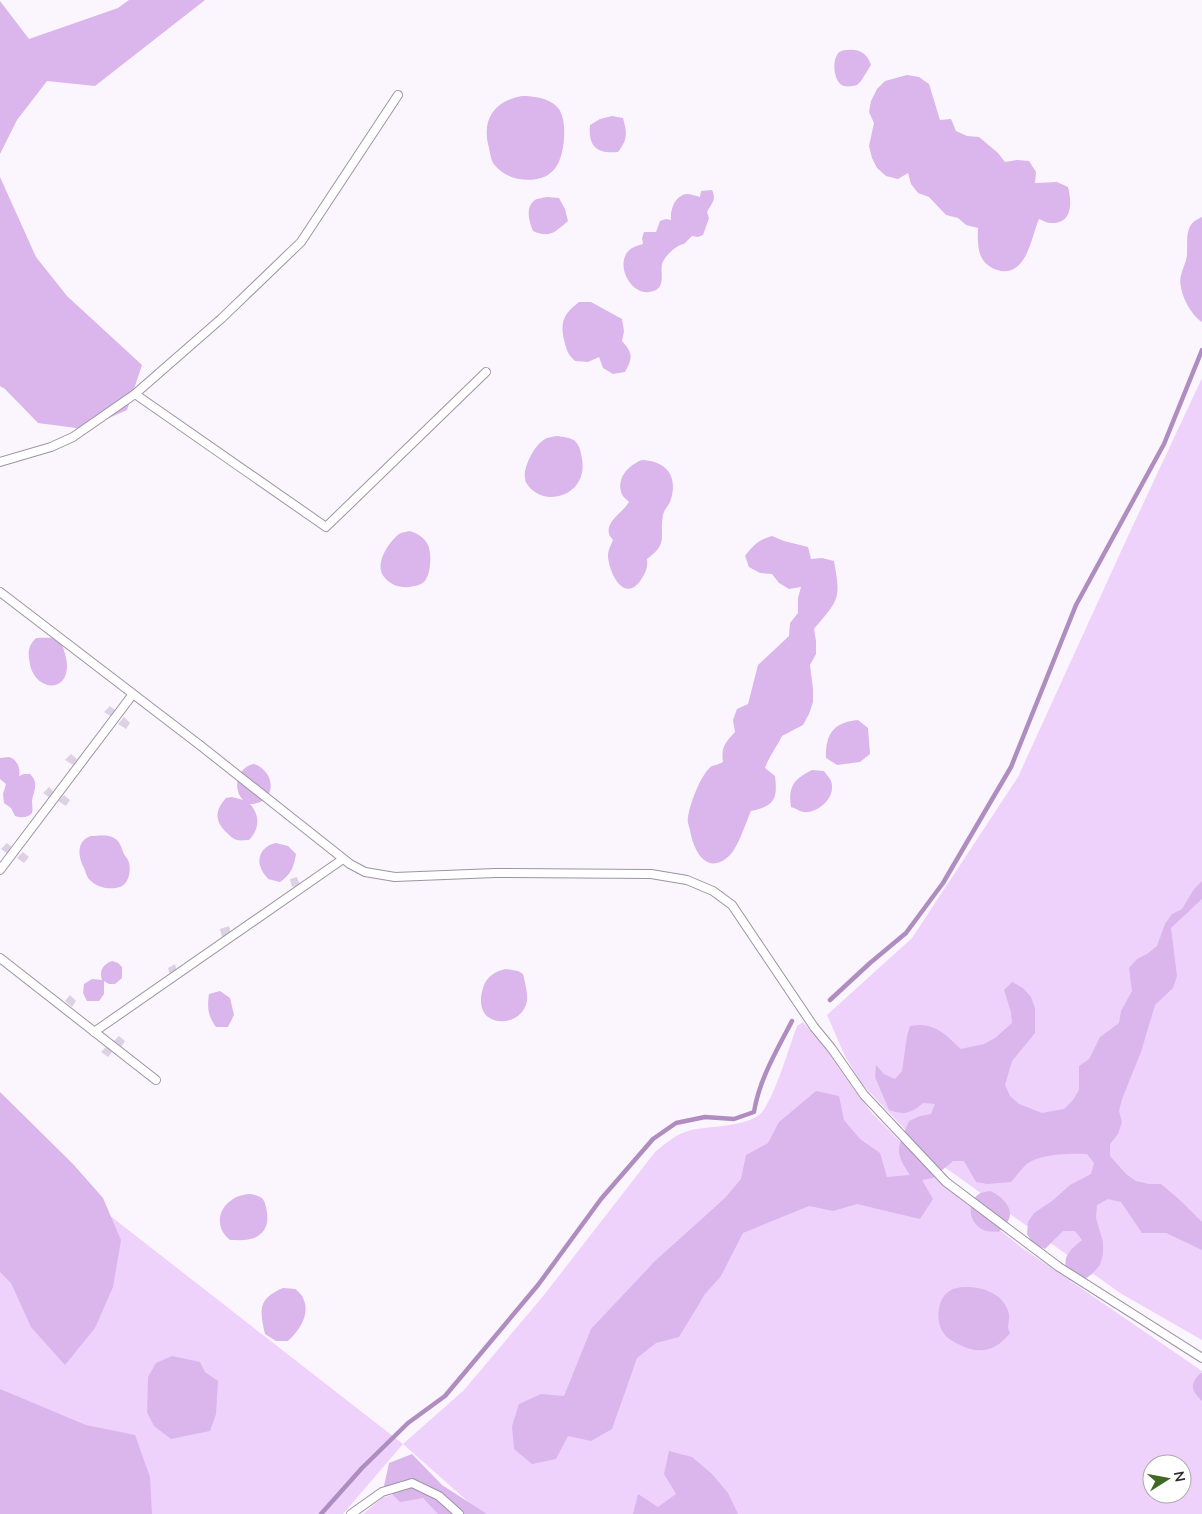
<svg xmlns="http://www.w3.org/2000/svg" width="1202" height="1514" viewBox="0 0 1202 1514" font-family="Mulish,sans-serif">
  <rect width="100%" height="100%" fill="#fbf6fd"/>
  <g fill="#eed2fc" fill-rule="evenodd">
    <polygon points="1202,378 1202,1340 1120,1293 932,1158 860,1082 844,1054 827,1015 912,938 1018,777 1128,536"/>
    <path d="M803 1022 826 1049 852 1087 872 1113 942 1184 1021 1247 1202 1371V1514H482L403 1444 343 1514H0V1130L403 1444 464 1390 544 1295 655 1152C666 1143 676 1134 691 1130 709 1126 751 1127 763 1111 777 1090 788 1050 797 1026ZM1152 1464H1182V1494H1152Z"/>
    <path d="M398 1493C420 1494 432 1499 448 1514H363L382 1498Z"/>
  </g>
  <g fill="#dab6ec">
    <polygon points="129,0 205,0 95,86 47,81 17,120 0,154 0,1 29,39 118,8"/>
    <path d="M848 50C859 49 867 53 871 65L861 81 857 85C853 86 848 87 844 86 834 83 832 63 837 55 839 51 843 50 848 50Z"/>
    <path d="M907 75 919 77 929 84 940 120 951 119 956 131 967 136 979 137 998 153 1005 162 1017 160 1029 161 1036 172 1035 183 1057 182 1068 187C1072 202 1073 225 1050 223 1047 223 1042 220 1039 219 1033 233 1030 254 1019 265 1014 270 1007 272 1001 271 978 266 977 248 978 228L966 225 958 218 946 215 929 197 918 193 911 184 908 173 898 179 886 176 877 168 872 158 869 146 874 123 869 112 871 101 877 89 885 81Z"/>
    <path d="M522 96C534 96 550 98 558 108 568 119 565 155 556 167 551 174 546 177 537 179 521 182 503 177 493 163 491 159 490 153 489 148 481 120 494 101 522 96Z"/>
    <path d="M612 116 623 118C627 133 628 139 618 152 597 154 588 147 590 125L600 119Z"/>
    <polygon points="0,177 36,257 67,296 142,365 127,410 84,429 38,423 5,389 0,386"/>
    <path d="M712 190C717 200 711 204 707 212L709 218 703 235 698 237 692 236 684 244C676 245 664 257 662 264 660 275 667 290 649 292 629 295 613 260 632 248 635 246 640 245 643 244L642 238 644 232H656L660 221 666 219 671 220C670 210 675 195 687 194 691 194 696 196 700 197L701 191Z"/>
    <path d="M547 197 559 198 565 209 568 221C554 233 550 238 533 231 529 221 525 207 535 200 538 198 544 198 547 197Z"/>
    <path d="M1202 217V322C1190 315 1177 289 1181 275 1183 267 1187 261 1187 253 1188 237 1184 224 1202 217Z"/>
    <path d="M579 302H591L622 319 624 331 622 341C633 353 633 358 625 372L613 374 603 368 599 357 588 362 575 361C567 353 567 351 564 340 560 321 564 314 579 302Z"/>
    <path d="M557 436C563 437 570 437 575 441 580 446 581 453 582 459 586 480 572 497 550 497 543 497 535 493 530 488 527 484 525 482 525 478 523 467 535 444 545 439 548 437 553 437 557 436Z"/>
    <path d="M642 460C667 461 679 477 670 502 668 506 664 510 663 515 659 538 669 543 647 559 648 567 646 572 642 578 626 605 609 575 608 556 608 550 611 545 613 540 599 525 622 514 629 502 626 499 622 496 621 492 617 477 629 465 642 460Z"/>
    <path d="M410 531C417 533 425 538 428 545 432 554 431 575 424 582 419 586 414 586 409 587 400 588 391 585 385 578 373 565 388 543 399 534 402 532 407 532 410 531Z"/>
    <path d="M772 536 784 541 808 547 811 559 822 558 834 561C841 600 839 599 814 629L816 641V654L810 665 813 689V702L809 714 803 725 782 736C777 747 769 756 765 768L775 776C778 800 774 806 751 811 746 822 738 848 729 856 706 877 693 849 690 830 689 826 687 822 688 818 689 806 701 773 712 766 715 765 720 764 723 762 721 747 725 743 735 732L733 720 737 709 748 704 758 665 789 636 790 623 798 613V598L801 587 789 589 779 583 772 574 760 573 749 567 745 556C754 545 758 540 772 536Z"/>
    <path d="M36 638C52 638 61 635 65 654 66 658 67 662 67 666 67 691 41 691 32 671 30 667 30 663 29 659 28 650 29 645 36 638Z"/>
    <path d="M858 720 868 728 870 754 860 762 837 765 826 758C825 734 834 722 858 720Z"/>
    <path d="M9 757C17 759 21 769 19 776L24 774H30C40 784 33 791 32 801 32 805 33 809 32 813 28 818 21 818 15 816L11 808 4 803 3 794 6 784 0 779V758Z"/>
    <path d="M254 764C276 771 278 804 250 804 260 815 260 829 249 840 246 840 241 841 237 840 233 839 230 836 227 833 214 821 215 810 226 798L232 797 243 800C232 789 237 767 254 764Z"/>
    <path d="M812 770 824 771C826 774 830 778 831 781 837 797 818 814 803 812 799 811 795 808 791 807 788 786 794 779 812 770Z"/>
    <path d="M91 836C98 836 108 834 114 838 121 842 121 848 124 854 125 856 127 858 128 860 132 869 129 884 120 887 111 890 98 888 91 881 87 878 86 873 84 868 78 856 76 841 91 836Z"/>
    <path d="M276 843 288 846 296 854C294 866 291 875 280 882L268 879C266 876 262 872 261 868 256 856 264 845 276 843Z"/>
    <path d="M1202 881V899L1171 928 1177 976 1173 988 1155 1005 1141 1052 1122 1099 1119 1111 1122 1122 1118 1134 1110 1144V1156L1126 1174 1136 1181 1149 1184H1161L1181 1201 1202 1222V1250L1166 1233H1142L1121 1202 1108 1199 1097 1205 1096 1218 1103 1242V1254L1100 1265 1092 1274 1082 1281 1069 1280C1062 1258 1065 1254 1082 1240L1075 1231H1063L1045 1249 1033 1244 1027 1234 1028 1222 1034 1213 1052 1201 1070 1185 1091 1174 1094 1163 1087 1154C1070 1153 1040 1154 1027 1164 1021 1169 1016 1177 1011 1182L987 1184 976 1182 964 1161H953L933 1178 922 1180 933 1199 920 1219 857 1204 833 1211 809 1206 743 1233 721 1276 705 1294 679 1337 656 1343 637 1358 612 1429 591 1441 568 1436 556 1459 532 1464 514 1449 512 1426 519 1404 541 1394 564 1396 591 1329 655 1261 725 1198 741 1179 746 1155 768 1143 779 1122 816 1091 839 1096 844 1120 860 1139 880 1153 887 1177 910 1175C893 1151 898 1147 909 1121L920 1116 931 1114 935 1104 923 1103C910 1114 905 1115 889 1110L875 1077 876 1065 884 1074 895 1079 902 1071 907 1036 910 1026C934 1021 945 1034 961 1049L984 1044 995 1038 1012 1023 1011 1012 1004 990 1012 982 1023 988 1031 997 1035 1008V1033L1012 1061 1005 1085 1010 1096 1019 1104 1042 1113 1064 1109 1073 1100 1079 1090V1066L1089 1059 1100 1037 1119 1023 1121 1011 1132 991 1129 968 1137 959 1147 954 1157 946 1165 924 1172 914 1182 909 1194 889Z"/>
    <path d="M112 961 118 963 122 967V978L115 984H109L104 981V994L99 1001H87L83 993 84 984 92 979 102 980C99 971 103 964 112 961Z"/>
    <path d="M506 969 518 971 523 974C525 983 528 993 527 1001 522 1030 470 1030 483 988 486 977 495 971 506 969Z"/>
    <path d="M220 991 230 998 234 1015 228 1027H216C208 1016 207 1008 209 994Z"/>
    <polygon points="0,1092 73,1164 103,1198 121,1240 113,1287 95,1328 65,1365 31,1327 11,1283 0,1272"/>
    <path d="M990 1191C1000 1195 1014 1207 1009 1219 1007 1223 1002 1228 999 1232 995 1231 991 1232 987 1231 971 1228 964 1204 979 1194 981 1192 987 1192 990 1191Z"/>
    <path d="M248 1194C252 1194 257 1195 260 1197 264 1199 265 1203 266 1207 269 1220 268 1232 254 1238 246 1241 238 1240 230 1240 215 1228 217 1209 233 1199 237 1196 243 1195 248 1194Z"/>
    <path d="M962 1287C982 1286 1004 1293 1009 1314 1010 1321 1006 1327 1010 1333 995 1352 979 1355 958 1344 954 1342 948 1339 945 1335 935 1323 936 1298 951 1290 954 1288 959 1288 962 1287Z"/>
    <path d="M283 1288 295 1289C298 1291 302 1295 303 1298 311 1314 299 1331 288 1341H276L265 1334C260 1310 257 1299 283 1288Z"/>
    <polygon points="172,1356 200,1362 205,1372 218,1381 216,1414 210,1431 171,1439 154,1426 147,1412 148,1377 156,1363"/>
    <path d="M1201 1373H1202V1401C1191 1391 1189 1383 1201 1373Z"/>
    <polygon points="0,1389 86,1425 135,1435 150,1477 152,1514 0,1514"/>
    <polygon points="669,1451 692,1457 712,1474 728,1493 738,1514 633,1514 638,1494 658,1507 676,1494 664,1474"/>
    <polygon points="412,1454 442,1485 487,1514 438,1514 423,1498 400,1502 384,1486 389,1463"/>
  </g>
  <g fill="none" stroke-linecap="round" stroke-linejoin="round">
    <g stroke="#b08dc1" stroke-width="4.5">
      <polyline points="830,1000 870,963 906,933 943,883 1011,767 1076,605 1164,444 1202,350"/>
      <path d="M321 1514 362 1468 408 1423 445 1396 538 1285 601 1199 653 1139 676 1123 705 1117 734 1119 754 1112C759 1080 777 1050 792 1021"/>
    </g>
  </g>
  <g fill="#ddd2e3">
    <polygon points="110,706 116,711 112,717 104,712"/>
    <polygon points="124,717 130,723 126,729 118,724"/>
    <polygon points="71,754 77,759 73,765 65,760"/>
    <polygon points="49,787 54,792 50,798 43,793"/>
    <polygon points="64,795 70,800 66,806 58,801"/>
    <polygon points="7,843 13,848 8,854 1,849"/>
    <polygon points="23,852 29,857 24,863 17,858"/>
    <polygon points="297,877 300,885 292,887 290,879"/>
    <polygon points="229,926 231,934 222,937 220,929"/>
    <polygon points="175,964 177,972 170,975 168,968"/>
    <polygon points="70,995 76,1001 72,1007 65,1001"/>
    <polygon points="119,1036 125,1041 121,1047 113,1042"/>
    <polygon points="107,1046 113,1051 108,1057 101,1052"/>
  </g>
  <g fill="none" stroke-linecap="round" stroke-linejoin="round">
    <defs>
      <g id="lane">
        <polyline points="135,394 326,527 486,372"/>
        <polyline points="0,462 51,447 73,437 135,394 222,318 301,242 398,95"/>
        <polyline points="0,592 201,746 350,864 365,872 395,877 495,873 651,874 687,880 713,891 732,905 814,1027 832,1049 864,1095 946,1182 1059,1267 1202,1358"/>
        <polyline points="0,870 133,694"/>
        <polyline points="0,958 156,1080"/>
        <polyline points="94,1032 343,859"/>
        <polyline points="351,1514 382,1492 412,1483 439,1496 459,1514"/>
      </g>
    </defs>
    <use href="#lane" stroke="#9e93a4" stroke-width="10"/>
    <use href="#lane" stroke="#fff" stroke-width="8"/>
  </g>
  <g transform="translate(1167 1479) rotate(79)"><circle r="24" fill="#ffffff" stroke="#acaaad"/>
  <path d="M0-4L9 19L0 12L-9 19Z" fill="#406925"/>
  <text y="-8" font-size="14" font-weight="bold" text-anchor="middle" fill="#2f2b31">N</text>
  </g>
</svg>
